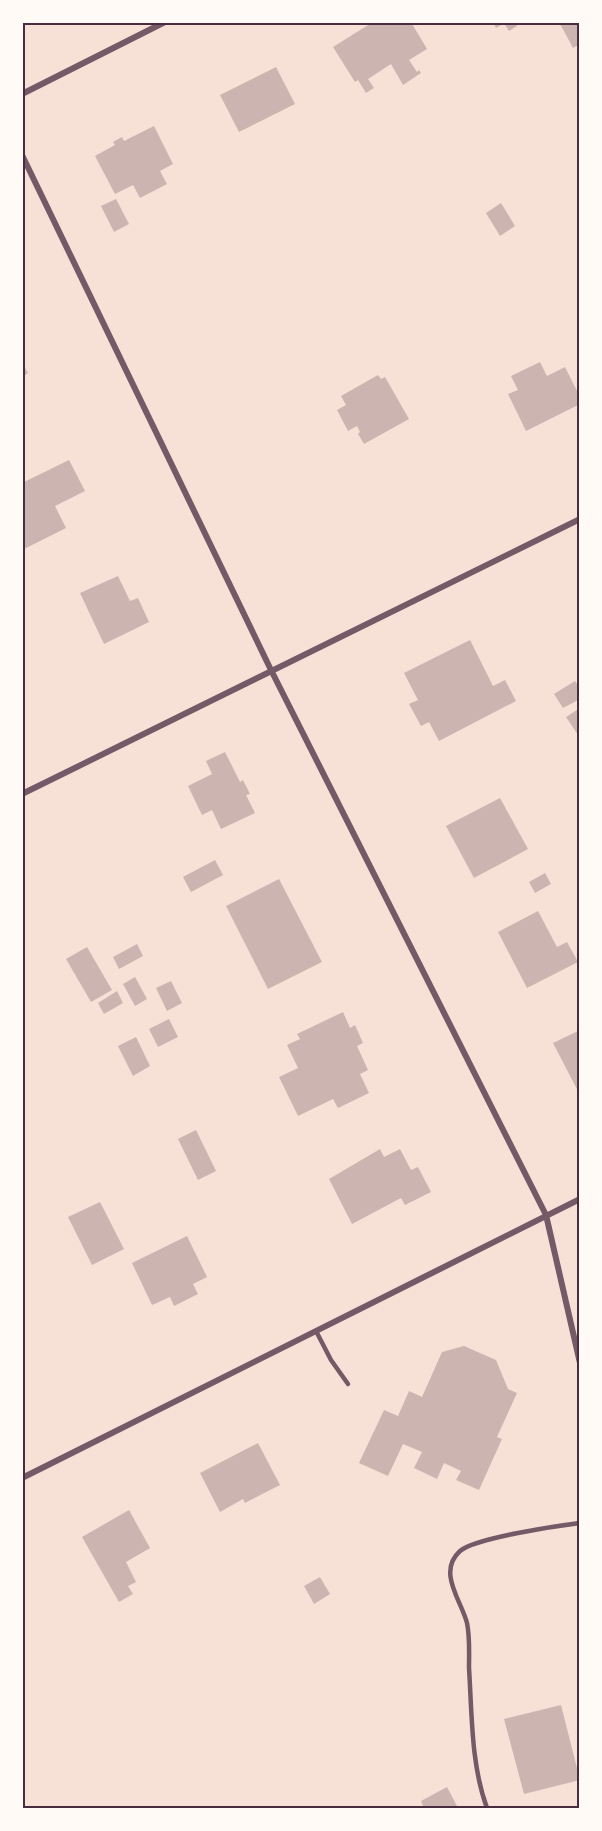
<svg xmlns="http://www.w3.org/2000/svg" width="602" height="1831" viewBox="0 0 602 1831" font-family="'Noto Sans',sans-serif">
  <rect width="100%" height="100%" fill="#f7e1d7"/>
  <g fill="#ccb4b1">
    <polygon points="373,22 411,22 427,49 409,60 417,72 419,70 421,73 403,85 391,64 368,79 374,88 366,93 358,80 355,82 333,47"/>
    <polygon points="493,22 515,22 517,26 509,31 504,23 496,28"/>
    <polygon points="559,22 580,22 580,44 573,48"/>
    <polygon points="276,67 295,104 239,132 220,95"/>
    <polygon points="154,126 173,164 160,171 167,184 140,198 133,185 115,194 95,156 115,145 113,142 122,137 124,141"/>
    <polygon points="116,199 129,224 114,232 101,206"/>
    <polygon points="501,203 515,226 500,236 486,213"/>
    <polygon points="540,362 547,376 565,367 580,397 580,404 526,431 508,394 518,390 511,376"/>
    <polygon points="22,363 28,373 22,377"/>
    <polygon points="378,375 381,379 385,377 409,419 364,444 358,434 360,432 357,426 348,431 337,410 346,405 341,396"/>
    <polygon points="69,460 85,491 55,506 66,528 22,550 22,525 24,524 22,521 22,483"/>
    <polygon points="118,576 130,601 138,598 149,622 104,644 80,593"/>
    <polygon points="470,640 493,686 505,680 516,701 439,741 429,722 421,726 409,704 418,700 404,673"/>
    <polygon points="575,681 580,688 580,699 563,708 554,694"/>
    <polygon points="580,708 580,738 566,717"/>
    <polygon points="225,752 240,782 243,780 250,794 246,795 255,813 221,829 212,810 202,815 188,786 212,774 206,761"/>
    <polygon points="500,798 528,849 474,878 446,826"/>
    <polygon points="215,860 223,875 191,892 183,877"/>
    <polygon points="545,873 551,884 535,893 529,882"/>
    <polygon points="279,879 322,962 268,989 226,906"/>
    <polygon points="538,911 557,947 567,942 578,962 527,988 498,932"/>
    <polygon points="137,944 143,956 119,969 113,957"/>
    <polygon points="87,947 112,990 91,1002 66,959"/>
    <polygon points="135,977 147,999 135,1006 123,984"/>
    <polygon points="171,981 182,1003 167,1011 156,988"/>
    <polygon points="117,991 123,1003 104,1014 98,1003"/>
    <polygon points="343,1012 350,1028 355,1025 363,1043 357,1046 368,1070 360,1074 369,1093 338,1108 333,1099 298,1116 279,1077 298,1068 287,1045 300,1039 297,1034"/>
    <polygon points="169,1019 178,1037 158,1047 149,1029"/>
    <polygon points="580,1030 580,1095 553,1043"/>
    <polygon points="136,1037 150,1066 133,1076 118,1046"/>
    <polygon points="196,1130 216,1171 198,1180 178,1139"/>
    <polygon points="380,1149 384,1157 400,1149 411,1170 418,1167 431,1192 405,1205 401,1198 352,1224 329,1179"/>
    <polygon points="100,1202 124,1249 92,1265 68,1217"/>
    <polygon points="187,1236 207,1277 193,1284 198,1294 174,1306 170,1297 152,1305 132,1263"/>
    <polygon points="464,1346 496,1360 508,1389 517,1393 497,1437 502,1439 479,1490 456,1480 461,1471 444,1463 437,1479 414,1468 422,1452 403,1444 388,1476 359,1463 384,1410 398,1416 409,1391 422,1397 442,1352"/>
    <polygon points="258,1443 280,1485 245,1503 243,1499 220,1512 200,1473"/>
    <polygon points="129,1510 150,1548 126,1562 136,1582 128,1586 133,1594 119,1602 82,1537"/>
    <polygon points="320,1577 330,1594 314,1604 304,1586"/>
    <polygon points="561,1705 580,1780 524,1794 504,1719"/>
    <polygon points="447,1787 458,1808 424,1808 421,1801"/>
  </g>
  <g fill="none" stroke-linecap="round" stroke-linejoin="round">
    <g stroke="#755966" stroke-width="4.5">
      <polyline points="316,1331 331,1360 348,1384"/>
      <path d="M487 1808C471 1765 472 1714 469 1668 469 1654 470 1637 467 1623 461 1600 437 1572 460 1551 475 1538 556 1526 580 1523"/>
    </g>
    <g stroke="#755966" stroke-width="6">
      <polyline points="22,94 165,22"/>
      <polyline points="22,155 271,670 546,1215 580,1363"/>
      <polyline points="22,794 580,519"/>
      <polyline points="22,1478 580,1199"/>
    </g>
  </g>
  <rect width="602" height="1831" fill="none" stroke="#fffaf5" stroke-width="48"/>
  <rect x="24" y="24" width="554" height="1783" fill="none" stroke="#4a2c40" stroke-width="2"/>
</svg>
